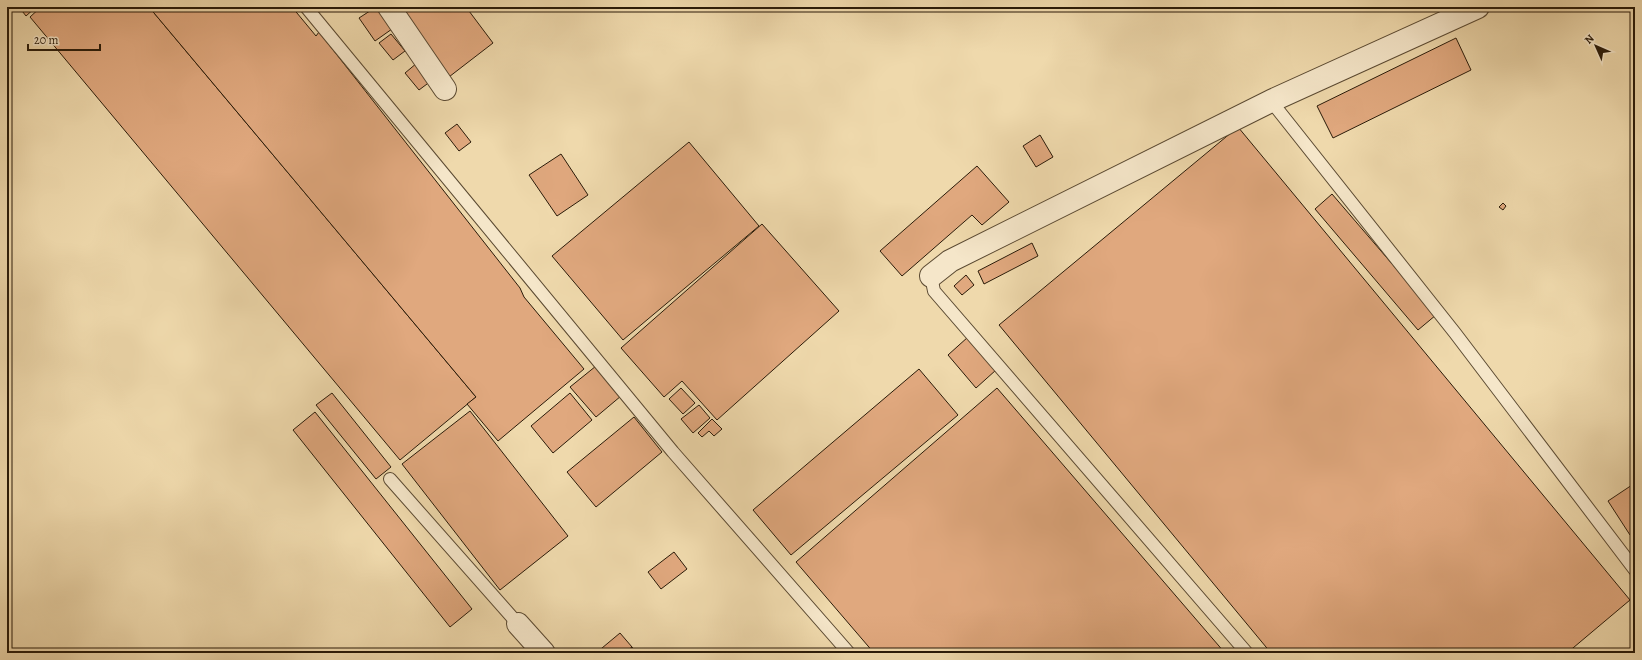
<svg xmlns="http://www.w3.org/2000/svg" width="1642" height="660" viewBox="0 0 1642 660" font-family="Alegreya,serif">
  <rect width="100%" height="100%" fill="#efd9ac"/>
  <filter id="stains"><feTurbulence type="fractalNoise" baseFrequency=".005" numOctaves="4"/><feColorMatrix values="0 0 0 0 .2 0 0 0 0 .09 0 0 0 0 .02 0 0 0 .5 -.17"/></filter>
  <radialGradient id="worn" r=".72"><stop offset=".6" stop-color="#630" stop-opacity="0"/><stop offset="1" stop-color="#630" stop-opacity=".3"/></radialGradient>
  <g fill="#e0a87e" stroke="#2a1b09">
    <polygon points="19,7 36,7 26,16"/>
    <polygon points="41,7 149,7 476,397 400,460 30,17"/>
    <polygon points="149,7 292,7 316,36 319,32 520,288 524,297 584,369 498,441 467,404 476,397"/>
    <polygon points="376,7 392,29 375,41 359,18"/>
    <polygon points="409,7 466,7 493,43 445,80 402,12"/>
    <polygon points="391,34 405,51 393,60 379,43"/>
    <polygon points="1456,38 1471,70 1333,138 1317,106"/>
    <polygon points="417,63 431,81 419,90 405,73"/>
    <polygon points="457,124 471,142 459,151 445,133"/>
    <polygon points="1238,127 1630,600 1567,653 1271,653 999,325"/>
    <polygon points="1040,135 1053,157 1036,167 1023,146"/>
    <polygon points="689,142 759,226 623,340 552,256"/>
    <polygon points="561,154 588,195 557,216 529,175"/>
    <polygon points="977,166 1009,202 982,225 972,215 902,276 880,251"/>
    <polygon points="1332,194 1436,315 1418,330 1315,209"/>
    <polygon points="1503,203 1506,206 1503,210 1499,207"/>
    <polygon points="762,224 839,311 717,420 682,381 664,397 621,348"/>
    <polygon points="1032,243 1038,256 984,284 978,271"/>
    <polygon points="966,275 974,285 962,295 954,286"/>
    <polygon points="968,337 996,370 976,388 948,355"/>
    <polygon points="596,366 621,396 596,417 570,387"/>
    <polygon points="919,369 958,415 791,555 753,510"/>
    <polygon points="681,388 695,403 683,414 669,399"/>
    <polygon points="997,388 1225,653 874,653 796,562"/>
    <polygon points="332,393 391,467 376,479 316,405"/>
    <polygon points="570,393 592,420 553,453 531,426"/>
    <polygon points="699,405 710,418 693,433 681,419"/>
    <polygon points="470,411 568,536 500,590 402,464"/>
    <polygon points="315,412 472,609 450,627 293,430"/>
    <polygon points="634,417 662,452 596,507 567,472"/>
    <polygon points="712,419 722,429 714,436 709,431 702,437 698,433"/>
    <polygon points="1635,483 1635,532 1630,535 1608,501"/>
    <polygon points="674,552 687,569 661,589 648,572"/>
    <polygon points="620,633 632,647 625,653 596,653"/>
    <polygon points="632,647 637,653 625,653"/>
  </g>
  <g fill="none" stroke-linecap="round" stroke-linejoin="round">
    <defs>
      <g id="lane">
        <polyline points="306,7 673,452 849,653"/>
        <polyline points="1271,101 1455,333 1635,570"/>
        <polyline points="931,276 934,291 1247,653"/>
        <polyline points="390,479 518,624"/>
      </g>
      <g id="street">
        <polyline points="389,7 445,89"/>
        <polyline points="931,276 950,261 1271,101 1478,7"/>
        <polyline points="518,624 544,653"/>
      </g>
    </defs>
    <use href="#lane" stroke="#5b4a32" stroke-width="14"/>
    <use href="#street" stroke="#5b4a32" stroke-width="24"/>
    <use href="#lane" stroke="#f5e6c9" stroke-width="12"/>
    <use href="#street" stroke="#f5e6c9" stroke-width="22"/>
  </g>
  <rect width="1642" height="660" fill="none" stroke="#efd9ac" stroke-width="24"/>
  <rect x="8" y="8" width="1626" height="644" fill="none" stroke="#2a1b09" stroke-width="2"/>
  <rect x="12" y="12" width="1618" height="636" fill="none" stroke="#2a1b09"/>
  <g transform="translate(1596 46) rotate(315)" stroke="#f5e6c9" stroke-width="3" paint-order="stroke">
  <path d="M0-3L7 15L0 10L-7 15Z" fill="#2a1b09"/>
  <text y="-6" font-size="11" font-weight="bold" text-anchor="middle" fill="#2a1b09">N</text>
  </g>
  <path d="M28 44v6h72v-6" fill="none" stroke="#2a1b09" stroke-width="2"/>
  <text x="34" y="44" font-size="12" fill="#2a1b09" stroke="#f5e6c9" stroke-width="3" paint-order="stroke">20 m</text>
  <rect width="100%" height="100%" filter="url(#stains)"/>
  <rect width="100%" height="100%" fill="url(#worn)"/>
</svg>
